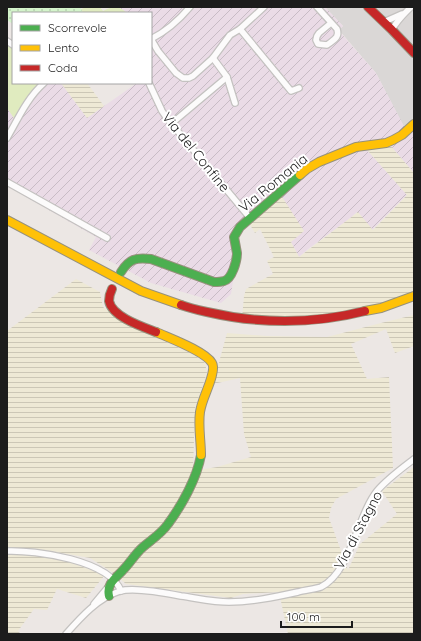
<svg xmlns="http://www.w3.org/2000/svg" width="421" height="641" viewBox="0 0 421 641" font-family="Quicksand,sans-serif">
  <defs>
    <pattern id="industrial-furrows" width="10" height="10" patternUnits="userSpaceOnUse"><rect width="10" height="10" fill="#eadbe6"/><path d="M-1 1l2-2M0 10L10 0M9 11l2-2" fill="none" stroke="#c8bbc5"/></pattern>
    <pattern id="farmland-rules" width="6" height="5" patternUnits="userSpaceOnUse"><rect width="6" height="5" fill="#eee9d5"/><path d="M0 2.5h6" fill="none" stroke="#ccc7b6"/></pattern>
    <pattern id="park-dots" width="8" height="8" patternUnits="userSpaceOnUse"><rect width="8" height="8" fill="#d4f4cb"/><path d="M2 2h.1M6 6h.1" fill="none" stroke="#b5d1ae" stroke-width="1.8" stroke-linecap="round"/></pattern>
  </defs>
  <rect width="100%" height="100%" fill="#ece7e4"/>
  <polygon fill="#dad7d6" points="325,7 414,7 414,124 406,131 376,73 339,30 343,26"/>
  <polygon fill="url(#industrial-furrows)" points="119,7 325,7 343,26 339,31 376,73 406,130 414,124 414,173 389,144 366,145 368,151 407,195 372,230 357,212 348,220 308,249 299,257 291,242 280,193 236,233 236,263 231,294 221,303 151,283 89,250 96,237 7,186 7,108 16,120 44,83 61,83 87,118 137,83 151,83 151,39 155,37 151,32 151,13 127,13"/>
  <g fill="url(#farmland-rules)">
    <polygon points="61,83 87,83 104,106 87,118"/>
    <polygon points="389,144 414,173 414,296 347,316 242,318 244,296 246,289 273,274 267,261 274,257 260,229 255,233 247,220 279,192 304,231 291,242 299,257 358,212 373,230 407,195 368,151 366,145"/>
    <polygon points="76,279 100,292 103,307 124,323 193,354 205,363 207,373 195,408 193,471 217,467 251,457 244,434 240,378 213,384 227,333 267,336 327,337 381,323 414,315 414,346 395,353 386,329 351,344 367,379 389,377 393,468 336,499 331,508 329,518 348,570 360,544 397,514 382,491 414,467 414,634 288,634 279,592 243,594 231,598 126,584 115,574 90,558 51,551 33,549 105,575 86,598 57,589 47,610 34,609 18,631 21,634 7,634 7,331"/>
  </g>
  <g fill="#e0ebbf">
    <path d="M87 7H100L103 11C114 6 117 5 127 13H83L81 9Z"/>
    <polygon points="7,41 13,45 13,83 44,83 16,121 7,108"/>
  </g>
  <polygon fill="url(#park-dots)" points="7,7 80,7 83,13 13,13 13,24 7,20"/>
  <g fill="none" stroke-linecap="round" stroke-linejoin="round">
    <defs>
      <g id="street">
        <path d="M317 7 337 29C340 38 333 40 327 45L318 44 316 40 317 36 319 33 331 23"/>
        <polyline points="384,22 402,14"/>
        <polyline points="240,29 291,91 299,88"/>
        <path d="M392 30C397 20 404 14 411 7"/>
        <polyline points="151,39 158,51 176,73 183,78 189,78 193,76 213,58 230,35 240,29 264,7"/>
        <path d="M151 39C167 31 179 20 190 7"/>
        <polyline points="7,41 13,45"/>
        <polyline points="227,77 235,103"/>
        <polyline points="149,83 162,111 166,117 250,218"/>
        <polyline points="171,124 227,77 213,58"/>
        <path d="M7 138C18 119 27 98 44 83"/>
        <polyline points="7,182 107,238"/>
        <path d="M7 551C36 550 109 560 121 591"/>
        <polyline points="94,604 109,586"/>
        <path d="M66 634C81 617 98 598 120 591 134 587 166 593 181 596 196 598 213 602 229 602 252 602 275 597 298 592 304 590 316 589 321 587 351 572 357 516 377 491 387 479 401 469 414 459"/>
      </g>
      <g id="fast">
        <path d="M121 272C129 259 136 257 151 259L214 282C217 282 221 282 224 281 232 279 237 261 237 253 236 248 235 242 234 237L240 227 300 175"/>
        <path d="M109 596C106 584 116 578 123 570 130 563 135 554 143 547 151 540 161 534 168 524 182 505 197 478 201 455"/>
      </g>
      <g id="slow">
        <polyline points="300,175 307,169 319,162 356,147 386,143 393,140 402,135 414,124"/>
        <polyline points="7,220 141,291 181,305"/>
        <polyline points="365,311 381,308 414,296"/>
        <path d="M156 332C169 338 205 351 212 363 214 366 213 371 212 375 209 388 202 399 200 412 198 426 201 441 201 455"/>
      </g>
      <g id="jam">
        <polyline points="368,7 392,30 414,53"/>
        <path d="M112 289C110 293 109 297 109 301 112 317 143 327 156 332"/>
        <path d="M181 305C189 308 198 310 207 312 259 324 314 324 365 311"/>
      </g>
    </defs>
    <use href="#street" stroke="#c4c2c0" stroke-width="8"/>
    <use href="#fast" stroke="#96917c" stroke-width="10"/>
    <use href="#slow" stroke="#96917c" stroke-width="10"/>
    <use href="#jam" stroke="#96917c" stroke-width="10"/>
    <use href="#street" stroke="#fcfbfb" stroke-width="5.5"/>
    <use href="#fast" stroke="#4caf50" stroke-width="8"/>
    <use href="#slow" stroke="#ffc107" stroke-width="8"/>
    <use href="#jam" stroke="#c62828" stroke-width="8"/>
  </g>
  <g text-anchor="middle" stroke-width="4" stroke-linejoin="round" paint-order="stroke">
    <g font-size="14" fill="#1c1c1c" stroke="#fff">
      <text transform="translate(196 152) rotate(51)" y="5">Via del Confine</text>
      <text transform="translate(273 183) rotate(-39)" y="5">Via Romania</text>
      <text transform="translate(358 530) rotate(-62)" y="5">Via di Stagno</text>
    </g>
  </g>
  <rect width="421" height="641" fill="none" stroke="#1c1c1c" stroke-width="16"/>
  <rect x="12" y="12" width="140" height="72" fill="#ffffff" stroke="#a4a4a4"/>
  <rect x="20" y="25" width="20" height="6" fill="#4caf50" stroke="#a4a4a4"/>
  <text x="48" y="32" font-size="12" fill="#1c1c1c">Scorrevole</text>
  <rect x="20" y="45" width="20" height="6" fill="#ffc107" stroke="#a4a4a4"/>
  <text x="48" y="52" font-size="12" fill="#1c1c1c">Lento</text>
  <rect x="20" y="65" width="20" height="6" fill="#c62828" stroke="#a4a4a4"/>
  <text x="48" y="72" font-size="12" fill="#1c1c1c">Coda</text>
  <path d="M281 621v6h71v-6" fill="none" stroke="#1c1c1c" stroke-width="2"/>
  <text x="287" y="621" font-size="12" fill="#1c1c1c" stroke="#ffffff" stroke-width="3" paint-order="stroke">100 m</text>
</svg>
